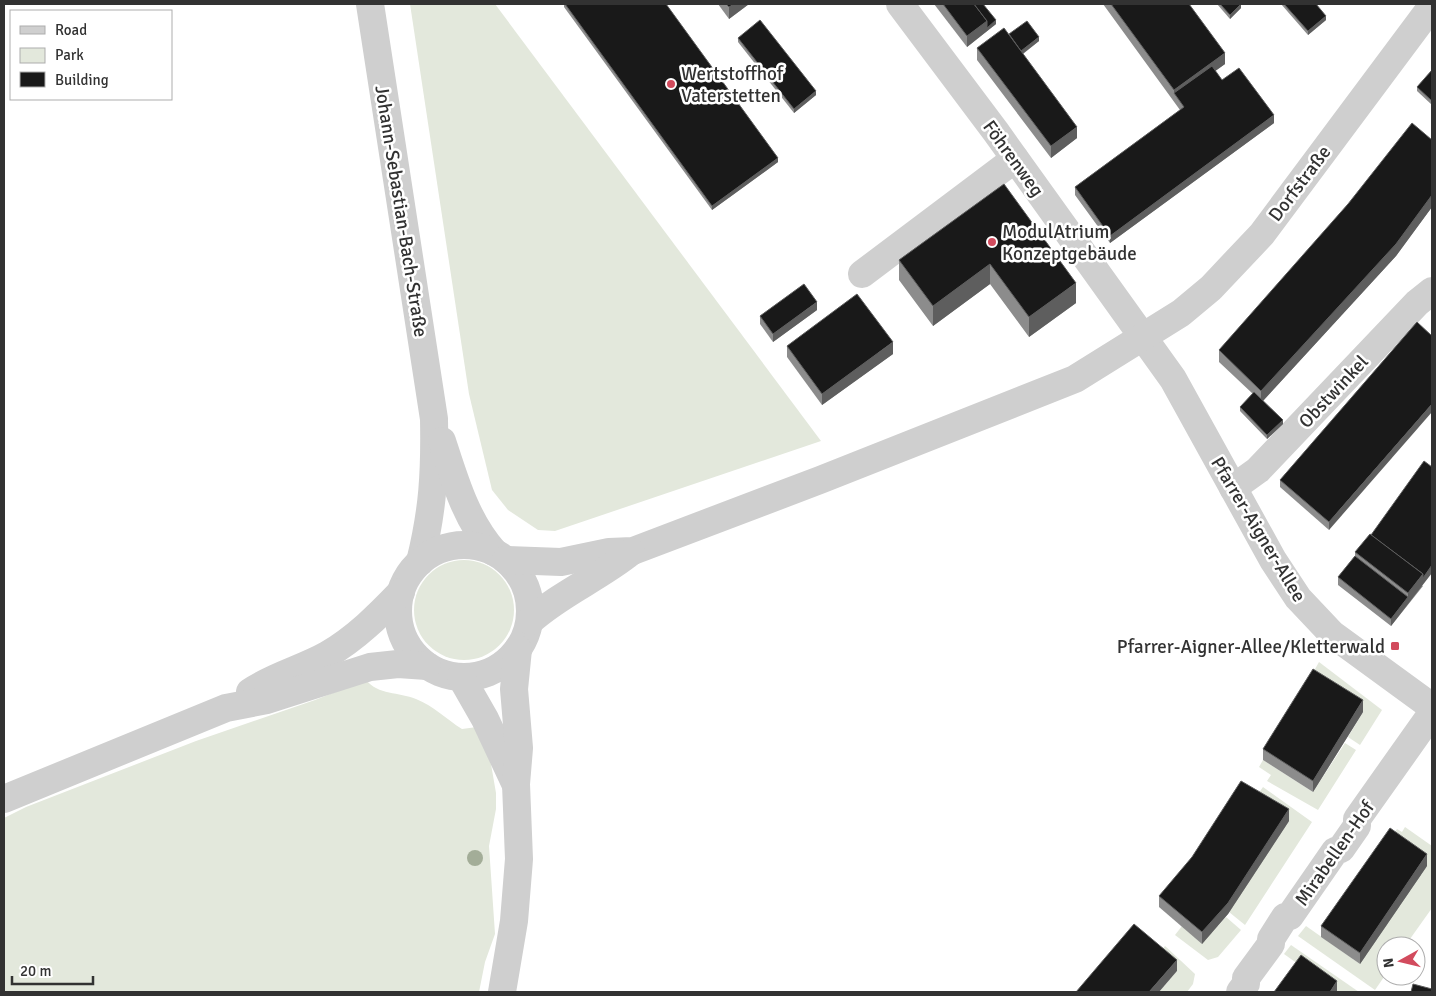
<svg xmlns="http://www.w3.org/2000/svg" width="1436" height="996" viewBox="0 0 1436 996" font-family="Signika,sans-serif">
  <rect width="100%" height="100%" fill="#fff"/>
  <g fill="#e3e8dc">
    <polygon points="410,4 495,4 821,441 555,531 538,530 508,510 492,490 469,394"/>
    <circle cx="464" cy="610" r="50"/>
    <polygon points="1319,662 1382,710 1360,745 1348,737 1363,712 1310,678"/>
    <path d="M366 680C378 695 399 692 416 699 434 706 446 719 462 729L477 727 491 764 496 793V809L489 846 495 934 485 962 479 992H4V818L26 807 196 741 315 700Z"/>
    <polygon points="1345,743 1356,750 1318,810 1267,781 1271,775 1259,767 1263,760 1313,792"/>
    <polygon points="1263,787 1312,822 1245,925 1229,912 1289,821 1258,794"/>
    <polygon points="1405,827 1432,846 1432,908 1405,946 1386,946 1386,974 1375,990 1298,936 1306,926 1360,964 1390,839 1397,829 1402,832"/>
    <polygon points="1226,917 1241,930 1218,957 1208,960 1175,935 1182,926 1202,943"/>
    <polygon points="1291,945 1359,992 1337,992 1284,954"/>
    <polygon points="1165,946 1195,974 1193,984 1187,992 1159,992 1177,971 1158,955"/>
  </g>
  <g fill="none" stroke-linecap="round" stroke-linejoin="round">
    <g stroke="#cfcfcf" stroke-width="28">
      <path d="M370 4 434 419C435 472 433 510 420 562"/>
      <polyline points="900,4 996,132 1173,379 1273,560 1298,598 1332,634 1432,707"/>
      <polyline points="862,274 1015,159"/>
      <path d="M442 441C455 481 466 520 494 552"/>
      <polyline points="1233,488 1258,470 1417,303 1432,291"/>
      <circle cx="464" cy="611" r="66"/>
      <polyline points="506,560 561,562 609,552 633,551 820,480 1075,379 1181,313 1211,288 1262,234 1432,6"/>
      <path d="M530 621C561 593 599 578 631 552"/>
      <polyline points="461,677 485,719 515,783"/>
      <path d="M250 692C273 676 302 669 327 655 356 638 378 616 401 592"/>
      <polyline points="4,799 226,708 267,700 370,667 398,664 427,666"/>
      <polyline points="502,992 514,921 519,859 516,784 519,748 514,689 518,649"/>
      <polyline points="1240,992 1246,984 1246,978 1271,944 1271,939 1285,917 1290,916 1335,851 1341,849 1357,826 1357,819 1432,713"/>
    </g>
  </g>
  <circle fill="#a3ad98" cx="475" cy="858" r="8"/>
  <g fill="#8c8c8c">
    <polygon points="564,4 666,4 778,162 712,210 564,7"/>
    <polygon points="718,4 749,4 729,19"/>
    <polygon points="934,4 983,4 996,24 967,47"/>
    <polygon points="1103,4 1189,4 1225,64 1215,71 1222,80 1274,123 1110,243 1075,195 1075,187 1180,110"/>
    <polygon points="1217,4 1241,4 1241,8 1230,19"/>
    <polygon points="1281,4 1316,4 1326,20 1308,35"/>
    <polygon points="1009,35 1039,41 1023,54 1077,138 1051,158 977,60 977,48"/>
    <polygon points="738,38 816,95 794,113 738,42"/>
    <polygon points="1432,70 1432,105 1417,91 1417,87"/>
    <polygon points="1432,140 1432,207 1396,256 1263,401 1283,424 1267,439 1240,411 1240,407 1253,394 1219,362 1219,350"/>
    <polygon points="1004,184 1076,303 1029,337 990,284 933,326 899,280 899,260"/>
    <polygon points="817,310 773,342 760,324 760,316"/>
    <polygon points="1417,322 1329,530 1280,487 1280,480"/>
    <polygon points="787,346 893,354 822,405 787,357"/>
    <polygon points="1355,552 1423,586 1391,626 1338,585 1338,577 1355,556"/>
    <polygon points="1363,712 1313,792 1263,760 1263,749"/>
    <polygon points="1289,821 1228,914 1202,944 1159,907 1159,896"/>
    <polygon points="1427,866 1360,964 1321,937 1321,926"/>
  </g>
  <g fill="#5e5e5e">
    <polygon points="734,4 749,4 729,19 729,7"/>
    <polygon points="1241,4 1241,8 1230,19 1230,15"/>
    <polygon points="1326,16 1326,20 1308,35 1308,31"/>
    <polygon points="996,20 996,24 967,47 967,36 987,21"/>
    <polygon points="1039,37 1039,41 1021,55 1021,51"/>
    <polygon points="1225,53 1225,64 1178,98 1174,93 1174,90"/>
    <polygon points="816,91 816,95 794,113 794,109"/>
    <polygon points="1274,115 1274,123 1110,243 1110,236"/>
    <polygon points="1077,127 1077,138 1051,158 1051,146"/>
    <polygon points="778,158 778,162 712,210 712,206"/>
    <polygon points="1432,195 1432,207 1396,256 1261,403 1261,391"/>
    <polygon points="990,264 990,284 933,326 933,306"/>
    <polygon points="1076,283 1076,303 1029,337 1029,317"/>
    <polygon points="817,302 817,310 773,342 773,334"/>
    <polygon points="893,342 893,354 822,405 822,394"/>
    <polygon points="1432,404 1432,412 1329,530 1329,522"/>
    <polygon points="1283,420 1283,424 1267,439 1267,435"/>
    <polygon points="1432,565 1432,573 1391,626 1391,619 1408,597 1408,593 1423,574"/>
    <polygon points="1363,700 1363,712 1313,792 1313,781"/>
    <polygon points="1289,809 1289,821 1228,914 1202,944 1202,932"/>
    <polygon points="1427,854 1427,866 1360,964 1360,953"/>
    <polygon points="1177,960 1177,971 1159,992 1149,992"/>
    <polygon points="1337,981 1337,992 1330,992"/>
  </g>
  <g fill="#191919" stroke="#5e5e5e">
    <polygon points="565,4 666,4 778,158 712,206"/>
    <polygon points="726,4 734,4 729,7"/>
    <polygon points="943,4 974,4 987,21 967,36"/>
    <polygon points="974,4 983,4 996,20 987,28 987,21"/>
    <polygon points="1111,4 1189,4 1225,53 1174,90"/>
    <polygon points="1220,4 1241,4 1230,15"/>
    <polygon points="1284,4 1316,4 1326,16 1308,31"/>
    <polygon points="760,20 816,91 794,109 738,38"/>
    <polygon points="1027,21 1039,37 1021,51 1009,34"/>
    <polygon points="1004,28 1077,127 1051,146 977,48"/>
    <polygon points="1212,66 1222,80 1239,68 1274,115 1110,236 1075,187 1184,107 1174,93"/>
    <polygon points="1432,70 1432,101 1417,87"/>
    <polygon points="1412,123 1432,140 1432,195 1396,244 1261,391 1219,350 1348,204"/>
    <polygon points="1004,184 1076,283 1029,317 990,264 933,306 899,260"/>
    <polygon points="804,284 817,302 773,334 760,316"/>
    <polygon points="857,294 893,342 822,394 787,346"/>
    <polygon points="1417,322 1432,336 1432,404 1329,522 1280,480"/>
    <polygon points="1254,392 1283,420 1267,435 1240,407"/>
    <polygon points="1424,461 1432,467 1432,565 1423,578 1423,574 1371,535"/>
    <polygon points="1370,534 1423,574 1408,593 1355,552"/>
    <polygon points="1355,556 1408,597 1391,619 1338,577"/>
    <polygon points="1313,669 1363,700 1313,781 1263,749"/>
    <polygon points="1241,781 1289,809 1228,903 1202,932 1159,896 1192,857"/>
    <polygon points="1390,828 1427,854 1360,953 1321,926"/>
    <polygon points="1134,924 1177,960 1149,992 1076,992"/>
    <polygon points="1301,955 1337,981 1330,992 1274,992"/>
    <polygon points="1413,984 1432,989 1432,992 1411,992"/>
  </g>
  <g fill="#d24b5d" stroke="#fff" stroke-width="2">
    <circle cx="671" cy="84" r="5"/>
    <circle cx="992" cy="242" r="5"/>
    <rect x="1390" y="641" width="10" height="10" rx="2.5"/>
  </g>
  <g text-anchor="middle" stroke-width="5" stroke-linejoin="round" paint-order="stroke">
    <g font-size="19" fill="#323232" stroke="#fff" text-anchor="start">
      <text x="681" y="80">Wertstoffhof<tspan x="681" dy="22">Vaterstetten</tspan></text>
      <text x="1002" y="238">ModulAtrium<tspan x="1002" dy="22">Konzeptgebäude</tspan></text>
      <text x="1385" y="653" text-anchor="end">Pfarrer-Aigner-Allee/Kletterwald</text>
    </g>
    <g font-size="19" fill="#323232" stroke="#fff">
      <text transform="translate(1014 158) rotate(54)" y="7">Föhrenweg</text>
      <text transform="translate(1299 183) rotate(-53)" y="7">Dorfstraße</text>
      <text transform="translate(402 211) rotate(81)" y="7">Johann-Sebastian-Bach-Straße</text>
      <text transform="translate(1333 391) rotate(-47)" y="7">Obstwinkel</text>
      <text transform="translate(1259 529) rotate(59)" y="7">Pfarrer-Aigner-Allee</text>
      <text transform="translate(1334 853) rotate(-55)" y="7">Mirabellen-Hof</text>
    </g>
  </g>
  <rect width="1436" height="996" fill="none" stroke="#323232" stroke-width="10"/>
  <rect x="10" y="10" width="162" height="90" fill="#ffffff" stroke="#adadad"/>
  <rect x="20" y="26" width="25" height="8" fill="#cfcfcf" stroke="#adadad"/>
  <text x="55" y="35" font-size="15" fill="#323232">Road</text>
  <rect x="20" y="48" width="25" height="15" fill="#e3e8dc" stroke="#adadad"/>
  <text x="55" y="60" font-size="15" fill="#323232">Park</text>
  <rect x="20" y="72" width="25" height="15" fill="#191919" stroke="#adadad"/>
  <text x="55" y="85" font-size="15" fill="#323232">Building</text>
  <g transform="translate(1401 961) rotate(262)"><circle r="24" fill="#ffffff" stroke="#adadad"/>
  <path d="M0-4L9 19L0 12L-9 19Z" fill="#d24b5d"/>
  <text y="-8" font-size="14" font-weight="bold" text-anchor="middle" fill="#323232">N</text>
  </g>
  <path d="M12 976v8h81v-8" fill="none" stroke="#323232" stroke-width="2.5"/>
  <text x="20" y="976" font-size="15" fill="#323232" stroke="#ffffff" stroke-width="4" paint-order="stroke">20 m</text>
</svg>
